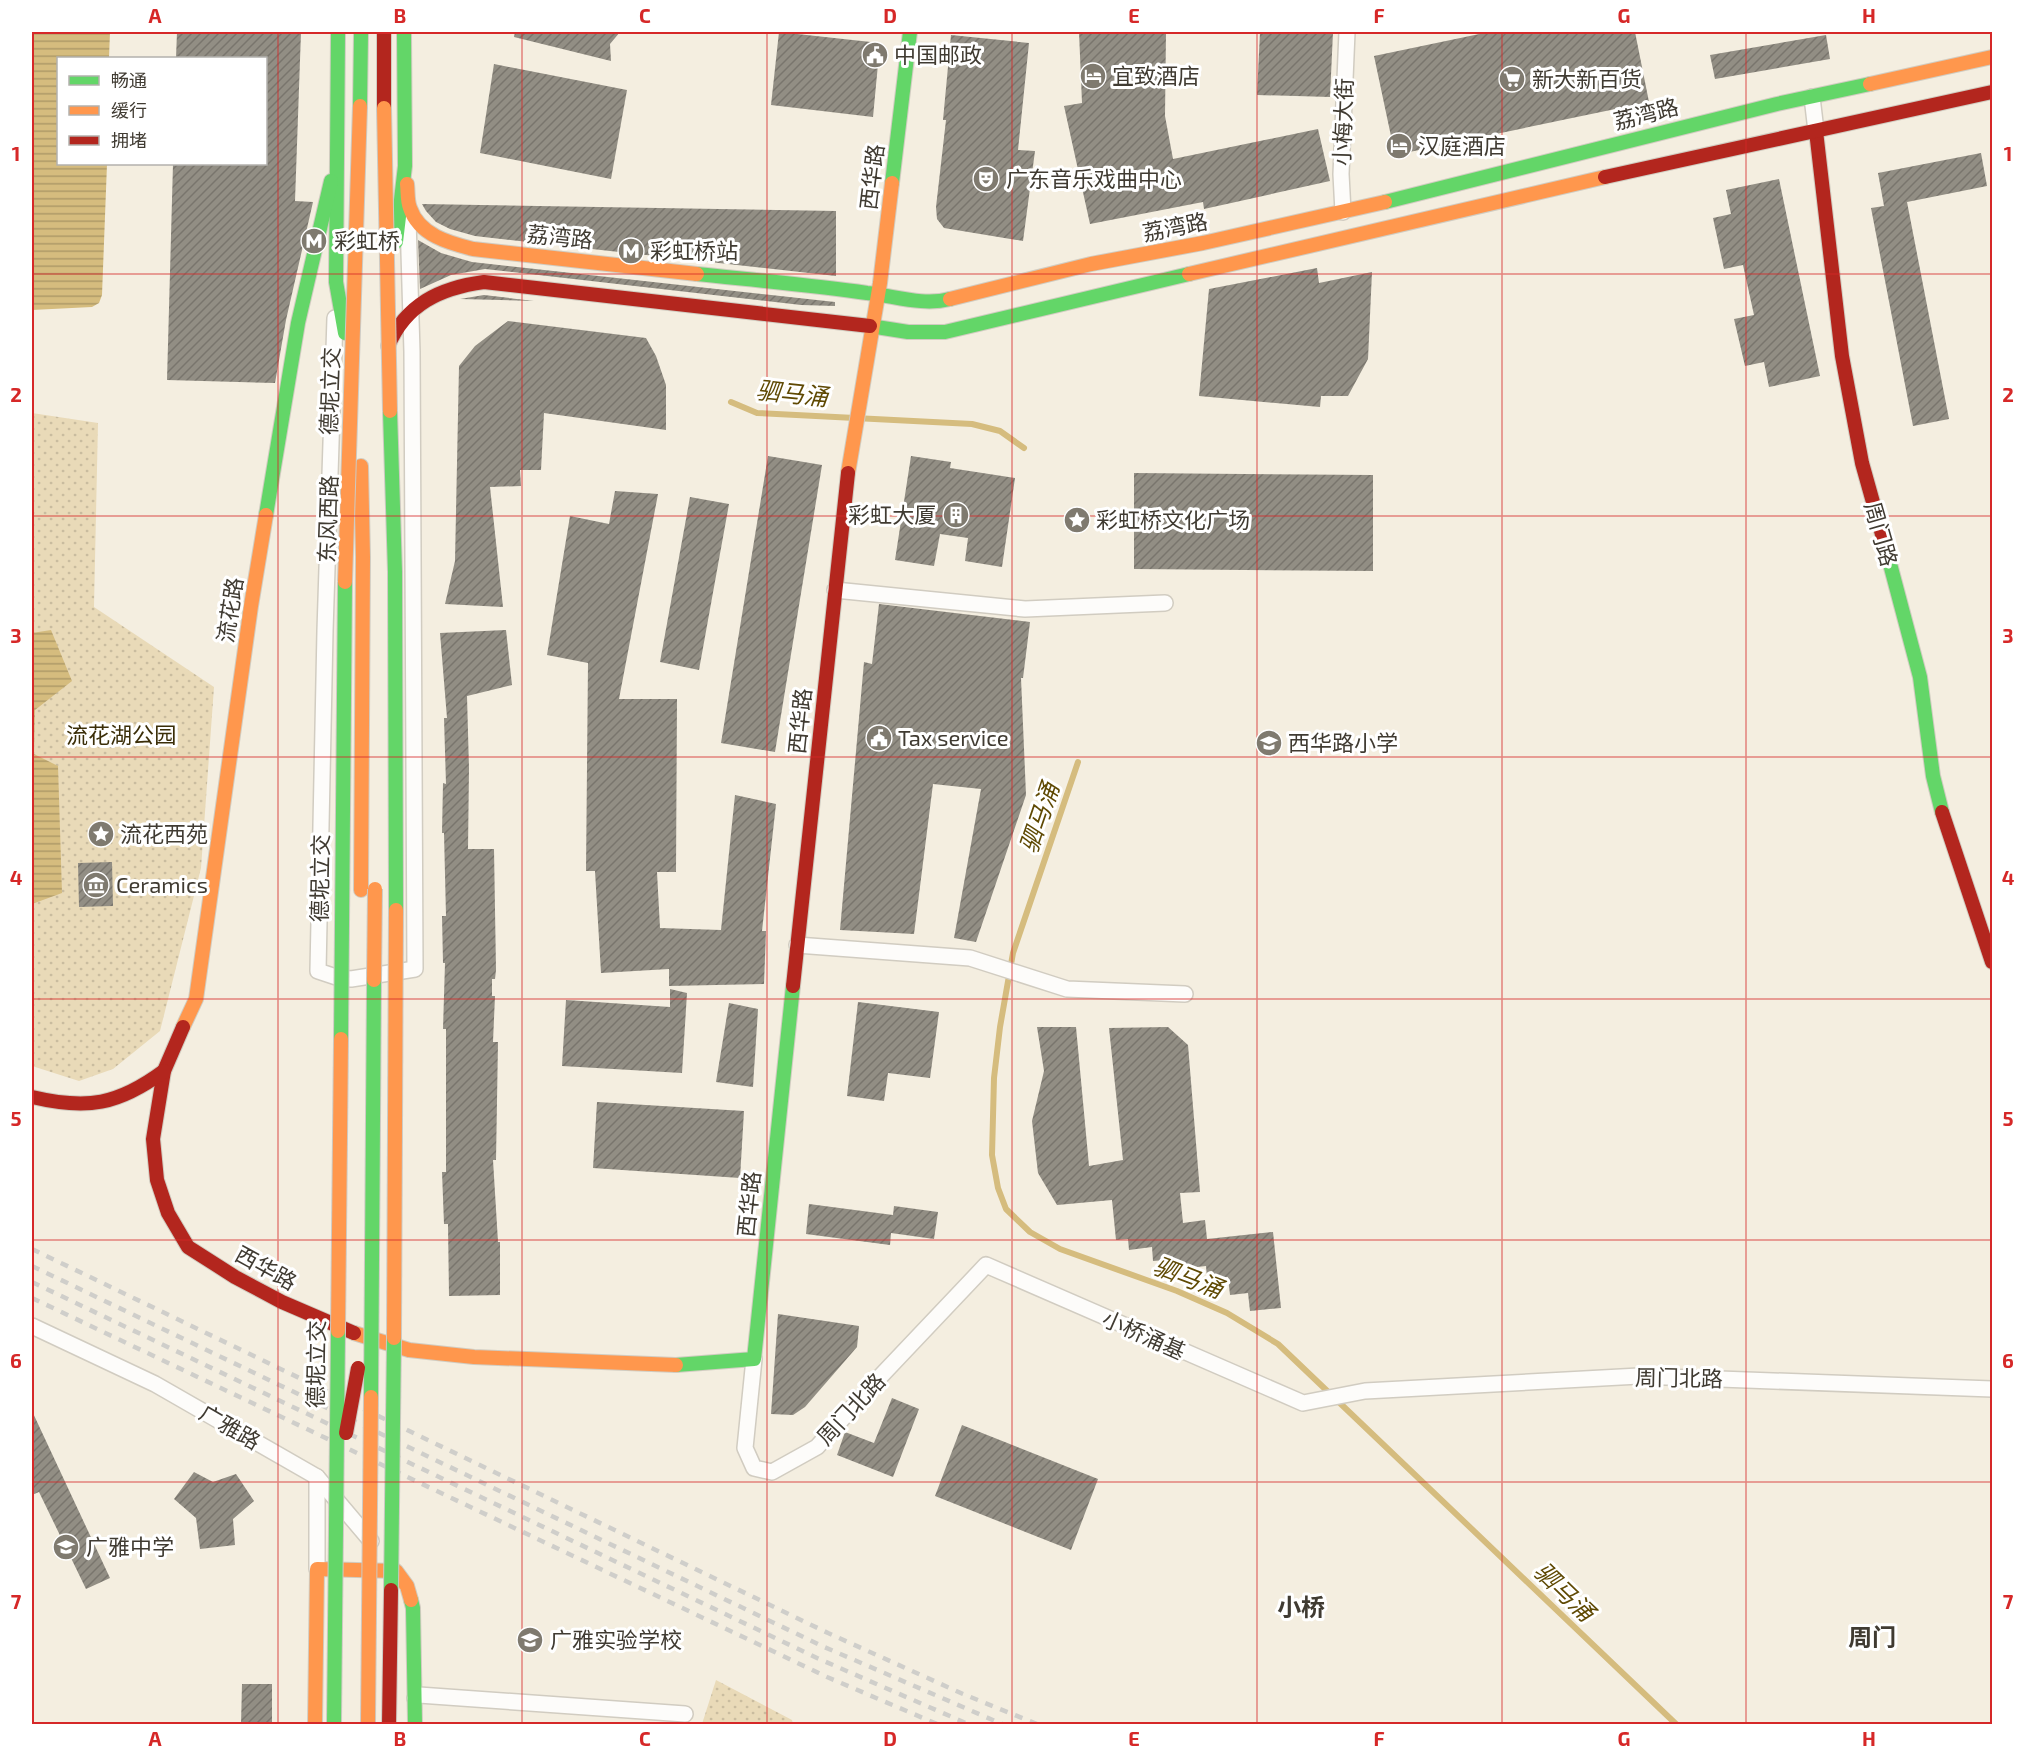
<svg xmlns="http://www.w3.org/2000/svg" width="2024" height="1756" viewBox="0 0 2024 1756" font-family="'Exo 2','Noto Sans SC',sans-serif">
  <defs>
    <pattern id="park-dots" width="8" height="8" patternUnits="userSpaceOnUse" patternTransform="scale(1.5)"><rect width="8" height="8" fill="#e9dab8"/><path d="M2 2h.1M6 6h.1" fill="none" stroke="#c9bc9f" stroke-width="1.8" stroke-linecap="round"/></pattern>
    <pattern id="water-rules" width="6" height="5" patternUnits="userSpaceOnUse" patternTransform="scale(1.5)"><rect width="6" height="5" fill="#d5bc7e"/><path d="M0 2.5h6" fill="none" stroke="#ae9a68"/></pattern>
    <pattern id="building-hatch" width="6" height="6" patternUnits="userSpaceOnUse" patternTransform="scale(1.5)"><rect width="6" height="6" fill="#928e84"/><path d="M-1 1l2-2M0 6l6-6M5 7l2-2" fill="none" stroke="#79756d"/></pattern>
  </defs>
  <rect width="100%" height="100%" fill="#f4eee0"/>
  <g fill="url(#park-dots)">
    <polygon points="32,413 98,423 94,607 214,687 201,868 160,1031 113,1069 79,1081 32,1066"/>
    <polygon points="716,1680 792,1720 793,1724 702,1724"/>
  </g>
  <g fill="url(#water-rules)">
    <polygon points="32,32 110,32 109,58 58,58 58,164 107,164 102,295 99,303 92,307 32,310"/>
    <polygon points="51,630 72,681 35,710 34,754 58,766 62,893 32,904 32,633"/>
  </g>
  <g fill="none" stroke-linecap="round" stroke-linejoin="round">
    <g stroke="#d5bc7e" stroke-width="6">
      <polyline points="731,402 757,413 972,424 1000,431 1024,448"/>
      <polyline points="1078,762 1013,953 1000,1027 994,1078 992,1155 998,1188 1006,1209 1030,1232 1060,1249 1177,1291 1227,1313 1278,1344 1676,1724"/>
    </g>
  </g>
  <g fill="url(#building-hatch)">
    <polygon points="177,32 301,32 295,201 313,202 286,320 275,383 167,380 173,164 266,164 266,58 176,58"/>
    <polygon points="515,32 620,32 610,44 611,61 514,37"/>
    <polygon points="779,32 880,43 873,117 771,105"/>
    <polygon points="1079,32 1166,32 1165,116 1173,159 1318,129 1330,181 1204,209 1203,202 1090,224 1064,106 1082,103"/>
    <polygon points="1260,32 1333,32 1330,97 1257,95"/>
    <polygon points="1489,32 1635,32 1649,102 1395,155 1374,56"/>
    <polygon points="951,35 1029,43 1018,150 1035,151 1023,241 944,228 937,219 936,207 946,120 943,120"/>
    <polygon points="1826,35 1830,59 1715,79 1710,55"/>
    <polygon points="494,64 627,90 611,179 480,153"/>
    <polygon points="1981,153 1987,186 1907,202 1949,419 1913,426 1871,208 1884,206 1878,173"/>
    <polygon points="1779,179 1820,376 1769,387 1764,362 1745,366 1734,319 1754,315 1743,265 1724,269 1713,218 1731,214 1726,190"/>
    <polygon points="422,204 836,211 836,276 475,236 450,229 436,222 426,211"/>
    <polygon points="418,240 441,253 472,262 835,302 835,306 801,305 485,269 451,275 420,289"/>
    <polygon points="1317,268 1319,283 1372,272 1368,359 1348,396 1321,396 1320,407 1199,396 1209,289"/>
    <polygon points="484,295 534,301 460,299"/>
    <polygon points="508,321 646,338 656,356 666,385 666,430 544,413 541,470 520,470 521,486 490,487 503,607 445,604 455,561 459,366 475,346"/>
    <polygon points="768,456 822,465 775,752 721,743"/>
    <polygon points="911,456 951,462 950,468 1015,478 1002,567 965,561 968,538 940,534 934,566 895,560"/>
    <polygon points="1134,473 1373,475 1373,571 1134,569"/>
    <polygon points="615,491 658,494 619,699 677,699 676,872 657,872 660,928 721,930 735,795 776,804 762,931 766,931 764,984 669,986 669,969 601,973 595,871 586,871 588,663 547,655 570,516 609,524"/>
    <polygon points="690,497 729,504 699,670 660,662"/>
    <polygon points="879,604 1030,622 1023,678 1021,678 1026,795 976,942 954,938 981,789 933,784 914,934 840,930 864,662 872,664"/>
    <polygon points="506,630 512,685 467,696 469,768 468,849 494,849 496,970 495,979 492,979 492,996 495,996 493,1042 498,1042 496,1160 493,1160 498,1242 500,1242 500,1295 449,1296 448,1224 444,1224 442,1172 446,1172 446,1029 443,1029 445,963 443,963 442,916 446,916 444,833 442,833 443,783 446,784 444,718 447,718 440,633"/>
    <polygon points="112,862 113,906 79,907 78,863"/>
    <polygon points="670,989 687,993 682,1073 562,1066 566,1000 670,1007"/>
    <polygon points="858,1002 939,1012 930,1078 888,1073 884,1101 847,1096"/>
    <polygon points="729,1003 758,1009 753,1087 716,1082"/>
    <polygon points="1037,1027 1076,1027 1089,1166 1123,1160 1109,1028 1168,1027 1188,1045 1200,1192 1180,1193 1183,1223 1205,1220 1207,1239 1273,1232 1281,1308 1250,1311 1248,1293 1230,1295 1228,1277 1207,1278 1206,1266 1179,1269 1178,1259 1153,1261 1152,1247 1129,1250 1128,1239 1116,1240 1112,1200 1057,1205 1038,1173 1032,1121 1044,1071"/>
    <polygon points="597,1102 744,1111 740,1178 593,1168"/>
    <polygon points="809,1204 893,1215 894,1206 938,1212 934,1239 891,1233 890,1245 806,1234"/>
    <polygon points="778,1314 859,1326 857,1347 805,1407 793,1415 771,1414"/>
    <polygon points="892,1398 919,1409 893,1477 837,1455 845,1432 874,1443"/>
    <polygon points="32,1411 110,1578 86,1589 39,1492 32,1495"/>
    <polygon points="962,1425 1098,1479 1071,1550 935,1496"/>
    <polygon points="194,1472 213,1482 236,1474 254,1501 233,1519 235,1545 200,1549 196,1518 174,1499"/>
    <polygon points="242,1684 272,1684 272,1725 241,1725"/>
  </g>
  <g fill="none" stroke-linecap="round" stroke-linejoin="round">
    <defs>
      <g id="street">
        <polyline points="1812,97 1816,131"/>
        <polyline points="1343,212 1341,174 1347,32"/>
        <polyline points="335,318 325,631 318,971 339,978 351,979 415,969 412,352 408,219"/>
        <polyline points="835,590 1025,609 1165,603"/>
        <polyline points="797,945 970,958 1067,989 1185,994"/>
        <polyline points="32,1326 155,1384 317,1477 371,1541"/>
        <polyline points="754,1359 745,1448 754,1468 772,1472 817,1447 878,1379 986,1265 1303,1403 1365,1391 1639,1376 1992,1389"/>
        <polyline points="317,1569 317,1477"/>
        <polyline points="415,1698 419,1695 685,1714"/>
      </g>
      <g id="fast">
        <polyline points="338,32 336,282 345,333"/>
        <polyline points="360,106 361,32"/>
        <polyline points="892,183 910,32"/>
        <polyline points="1385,202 1777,104 1870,84"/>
        <polyline points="396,242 405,166 404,32"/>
        <path d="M697 274C754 280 811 285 867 293 895 296 923 306 950 299"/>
        <polyline points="870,326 908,332 945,332 1189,274"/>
        <polyline points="266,515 298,323 331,181"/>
        <polyline points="1885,545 1920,677 1933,776 1942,812"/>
        <polyline points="676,1365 754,1359 793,986"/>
        <polyline points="411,1600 413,1608 415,1724"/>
      </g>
      <g id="slow">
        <polyline points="1870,84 1992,57"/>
        <path d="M407 184C408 192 407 201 410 208 419 235 449 243 473 249L697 274"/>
        <polyline points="1189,274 1605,177"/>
        <polyline points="950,299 1091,264 1203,243 1385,202"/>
        <polyline points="361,466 363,557 361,890"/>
        <polyline points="848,473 880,283 892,183"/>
        <polyline points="183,1027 196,999 251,606 266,515"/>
        <polyline points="354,1333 409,1350 474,1357 676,1365"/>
        <polyline points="315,1724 317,1569 396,1571 407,1586 411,1600"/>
      </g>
      <g id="jam">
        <polyline points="384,32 384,108"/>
        <polyline points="1816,131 1842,356 1862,463 1885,545"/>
        <polyline points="1605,177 1992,92"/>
        <path d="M388 346C406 304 440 288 484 282L870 326"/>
        <polyline points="1942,812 1992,962"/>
        <polyline points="793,986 848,473"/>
        <polyline points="183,1027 164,1071 153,1139 157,1180 168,1213 188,1247 235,1277 282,1302 354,1333"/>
        <path d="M32 1097C87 1110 118 1105 164 1071"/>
      </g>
    </defs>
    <use href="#street" stroke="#d1ccc1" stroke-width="18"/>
    <use href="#fast" stroke="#d1ccc1" stroke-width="16"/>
    <use href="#slow" stroke="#d1ccc1" stroke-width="16"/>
    <use href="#jam" stroke="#d1ccc1" stroke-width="16"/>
    <use href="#street" stroke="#fdfcfa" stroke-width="15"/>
    <use href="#fast" stroke="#63d668" stroke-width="14"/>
    <use href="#slow" stroke="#ff974d" stroke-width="14"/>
    <use href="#jam" stroke="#b3261e" stroke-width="14"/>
    <g stroke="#cfceca" stroke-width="4.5" stroke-dasharray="8 8" stroke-linecap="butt">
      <polyline points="32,1249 828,1633 963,1694 1037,1724"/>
      <polyline points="32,1266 822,1646 1002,1724"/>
      <polyline points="32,1282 817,1658 968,1724"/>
      <polyline points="32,1298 827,1677 937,1724"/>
    </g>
    <defs>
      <g id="fast-bridge">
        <polyline points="390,411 395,572 396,910"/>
        <polyline points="341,1039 345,582"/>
        <polyline points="371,1397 374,980"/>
        <polyline points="391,1590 394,1338"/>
        <polyline points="334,1724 338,1331"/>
      </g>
      <g id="slow-bridge">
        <polyline points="384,108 390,411"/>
        <polyline points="345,582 360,106"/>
        <polyline points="374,980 375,889"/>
        <polyline points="338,1331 341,1039"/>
        <polyline points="394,1338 396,910"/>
        <polyline points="368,1724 371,1397"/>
      </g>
      <g id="jam-bridge">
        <polyline points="346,1433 358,1368"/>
        <polyline points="389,1724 391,1590"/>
      </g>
    </defs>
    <use href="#fast-bridge" stroke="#cdcac3" stroke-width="16" stroke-linecap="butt"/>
    <use href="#slow-bridge" stroke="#cdcac3" stroke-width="16" stroke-linecap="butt"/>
    <use href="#jam-bridge" stroke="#cdcac3" stroke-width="16" stroke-linecap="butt"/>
    <use href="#fast-bridge" stroke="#63d668" stroke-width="14"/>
    <use href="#slow-bridge" stroke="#ff974d" stroke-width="14"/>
    <use href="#jam-bridge" stroke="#b3261e" stroke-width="14"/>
  </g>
  <path fill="none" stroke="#d62828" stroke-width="1.5" stroke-opacity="0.55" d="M278 32V1724M522 32V1724M767 32V1724M1012 32V1724M1257 32V1724M1502 32V1724M1746 32V1724M32 274H1992M32 516H1992M32 757H1992M32 999H1992M32 1240H1992M32 1482H1992"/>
  <defs>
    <symbol id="civic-disc" viewBox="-11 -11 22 22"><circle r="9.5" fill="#7f7a6f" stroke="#fff"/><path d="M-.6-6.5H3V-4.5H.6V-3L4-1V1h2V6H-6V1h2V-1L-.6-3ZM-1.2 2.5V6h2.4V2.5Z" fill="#fff"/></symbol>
    <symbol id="hotel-disc" viewBox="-11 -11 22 22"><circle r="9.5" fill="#7f7a6f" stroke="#fff"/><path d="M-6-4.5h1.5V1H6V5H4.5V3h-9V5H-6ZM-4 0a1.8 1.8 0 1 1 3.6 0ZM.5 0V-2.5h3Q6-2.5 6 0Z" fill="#fff"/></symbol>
    <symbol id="supermarket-disc" viewBox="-11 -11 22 22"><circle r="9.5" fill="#7f7a6f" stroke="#fff"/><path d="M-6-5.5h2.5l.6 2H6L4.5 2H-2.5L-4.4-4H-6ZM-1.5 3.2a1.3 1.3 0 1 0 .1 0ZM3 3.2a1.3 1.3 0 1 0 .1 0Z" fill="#fff"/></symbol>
    <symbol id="theatre-disc" viewBox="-11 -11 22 22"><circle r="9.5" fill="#7f7a6f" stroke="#fff"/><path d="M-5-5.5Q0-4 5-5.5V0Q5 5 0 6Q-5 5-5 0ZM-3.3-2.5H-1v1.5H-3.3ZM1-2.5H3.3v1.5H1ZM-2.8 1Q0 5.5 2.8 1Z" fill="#fff"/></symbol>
    <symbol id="metro-disc" viewBox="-11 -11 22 22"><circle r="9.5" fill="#7f7a6f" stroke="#fff"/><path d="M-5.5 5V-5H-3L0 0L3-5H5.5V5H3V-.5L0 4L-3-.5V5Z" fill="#fff"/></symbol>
    <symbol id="building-disc" viewBox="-11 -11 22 22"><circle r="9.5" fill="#7f7a6f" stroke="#fff"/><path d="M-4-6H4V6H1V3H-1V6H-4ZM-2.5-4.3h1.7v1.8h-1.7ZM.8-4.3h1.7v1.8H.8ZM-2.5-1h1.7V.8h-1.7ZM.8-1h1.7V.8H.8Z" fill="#fff"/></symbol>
    <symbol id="sight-disc" viewBox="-11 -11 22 22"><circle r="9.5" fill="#7f7a6f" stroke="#fff"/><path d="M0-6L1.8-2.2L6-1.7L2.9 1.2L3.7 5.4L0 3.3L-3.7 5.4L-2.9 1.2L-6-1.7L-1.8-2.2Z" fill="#fff"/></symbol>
    <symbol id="school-disc" viewBox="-11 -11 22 22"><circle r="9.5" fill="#7f7a6f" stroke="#fff"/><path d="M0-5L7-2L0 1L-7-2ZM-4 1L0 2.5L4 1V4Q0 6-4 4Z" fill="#fff"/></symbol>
    <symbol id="museum-disc" viewBox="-11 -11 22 22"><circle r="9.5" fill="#7f7a6f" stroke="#fff"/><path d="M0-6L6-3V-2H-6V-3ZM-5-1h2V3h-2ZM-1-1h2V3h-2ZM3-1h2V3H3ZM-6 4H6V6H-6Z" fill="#fff"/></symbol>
  </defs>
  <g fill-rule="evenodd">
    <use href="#civic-disc" x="860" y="40" width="30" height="30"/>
    <use href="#hotel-disc" x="1078" y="61" width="30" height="30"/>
    <use href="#supermarket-disc" x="1497" y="64" width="30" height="30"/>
    <use href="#hotel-disc" x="1384" y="131" width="30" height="30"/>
    <use href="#theatre-disc" x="971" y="164" width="30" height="30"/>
    <use href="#metro-disc" x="299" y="226" width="30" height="30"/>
    <use href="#metro-disc" x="616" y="236" width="30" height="30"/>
    <use href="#building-disc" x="941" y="500" width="30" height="30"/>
    <use href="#sight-disc" x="1062" y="505" width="30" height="30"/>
    <use href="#civic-disc" x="864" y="723" width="30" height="30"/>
    <use href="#school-disc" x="1254" y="728" width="30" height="30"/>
    <use href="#sight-disc" x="86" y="819" width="30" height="30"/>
    <use href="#museum-disc" x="81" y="870" width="30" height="30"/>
    <use href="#school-disc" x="51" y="1532" width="30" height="30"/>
    <use href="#school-disc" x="515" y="1625" width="30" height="30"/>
  </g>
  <g text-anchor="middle" stroke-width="6" stroke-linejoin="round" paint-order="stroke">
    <g font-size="22" fill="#403b32" stroke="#fff" text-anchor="start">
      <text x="894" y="63">中国邮政</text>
      <text x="1112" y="84">宜致酒店</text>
      <text x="1532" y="87">新大新百货</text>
      <text x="1418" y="154">汉庭酒店</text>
      <text x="1006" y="187">广东音乐戏曲中心</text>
      <text x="334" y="249">彩虹桥</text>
      <text x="650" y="259">彩虹桥站</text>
      <text x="936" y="523" text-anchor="end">彩虹大厦</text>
      <text x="1096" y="528">彩虹桥文化广场</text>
      <text x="898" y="746">Tax service</text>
      <text x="1288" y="751">西华路小学</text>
      <text x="120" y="842">流花西苑</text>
      <text x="116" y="893">Ceramics</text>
      <text x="86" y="1555">广雅中学</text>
      <text x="550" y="1648">广雅实验学校</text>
    </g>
    <g font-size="22" fill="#403b32" stroke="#fff">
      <text transform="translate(1646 114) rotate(-14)" y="8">荔湾路</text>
      <text transform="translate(1343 122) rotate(-88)" y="8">小梅大街</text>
      <text transform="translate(872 177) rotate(-83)" y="8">西华路</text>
      <text transform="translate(1175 227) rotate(-11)" y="8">荔湾路</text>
      <text transform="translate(560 237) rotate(6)" y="8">荔湾路</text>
      <text transform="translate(330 391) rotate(-88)" y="8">德坭立交</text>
      <text transform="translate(328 519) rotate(-88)" y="8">东风西路</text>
      <text transform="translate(1881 534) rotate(74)" y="8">周门路</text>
      <text transform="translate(230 610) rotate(-81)" y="8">流花路</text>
      <text transform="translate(800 721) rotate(-84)" y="8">西华路</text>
      <text transform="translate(320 878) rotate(-89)" y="8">德坭立交</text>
      <text transform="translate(749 1204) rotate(-84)" y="8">西华路</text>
      <text transform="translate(266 1268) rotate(29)" y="8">西华路</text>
      <text transform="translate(1144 1335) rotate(24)" y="8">小桥涌基</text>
      <text transform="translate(316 1364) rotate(-89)" y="8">德坭立交</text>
      <text transform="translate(1679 1378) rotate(1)" y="8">周门北路</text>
      <text transform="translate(851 1409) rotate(-47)" y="8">周门北路</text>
      <text transform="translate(230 1427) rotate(30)" y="8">广雅路</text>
    </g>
    <g font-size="22" fill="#3b2e08" stroke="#fff">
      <text x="121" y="743">流花湖公园</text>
    </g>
    <g font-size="24" font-style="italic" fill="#5f4903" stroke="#fff">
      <text transform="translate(792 394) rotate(6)" y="8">驷马涌</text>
      <text transform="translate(1040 818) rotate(-71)" y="8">驷马涌</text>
      <text transform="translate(1188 1278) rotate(21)" y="8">驷马涌</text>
      <text transform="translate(1564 1592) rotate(44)" y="8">驷马涌</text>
    </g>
    <g font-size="24" font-weight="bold" fill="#403b32" stroke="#fff">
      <text x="1301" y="1616">小桥</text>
      <text x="1872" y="1646">周门</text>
    </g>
  </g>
  <rect width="2024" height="1756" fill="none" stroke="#ffffff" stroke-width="66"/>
  <rect x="57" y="57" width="210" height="108" fill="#ffffff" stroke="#b3b1ad" stroke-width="1.5"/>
  <rect x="69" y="76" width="30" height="9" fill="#63d668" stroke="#b3b1ad" stroke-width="1.5"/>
  <text x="111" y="87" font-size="18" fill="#403b32">畅通</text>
  <rect x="69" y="106" width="30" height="9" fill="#ff974d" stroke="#b3b1ad" stroke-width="1.5"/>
  <text x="111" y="117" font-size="18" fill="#403b32">缓行</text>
  <rect x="69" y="136" width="30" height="9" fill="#b3261e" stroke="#b3b1ad" stroke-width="1.5"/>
  <text x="111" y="147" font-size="18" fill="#403b32">拥堵</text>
  <rect x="33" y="33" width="1958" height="1690" fill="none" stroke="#d62828" stroke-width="2"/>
  <g font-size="20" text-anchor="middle" font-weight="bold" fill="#d62828">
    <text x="155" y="23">A</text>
    <text x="400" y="23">B</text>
    <text x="645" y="23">C</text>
    <text x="890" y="23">D</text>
    <text x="1134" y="23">E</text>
    <text x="1379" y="23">F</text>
    <text x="1624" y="23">G</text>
    <text x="1869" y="23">H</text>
    <text x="16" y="161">1</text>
    <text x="2008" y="161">1</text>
    <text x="16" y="402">2</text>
    <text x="2008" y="402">2</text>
    <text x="16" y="643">3</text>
    <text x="2008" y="643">3</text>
    <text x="16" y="885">4</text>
    <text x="2008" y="885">4</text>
    <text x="16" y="1126">5</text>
    <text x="2008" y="1126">5</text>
    <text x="16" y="1368">6</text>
    <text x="2008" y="1368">6</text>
    <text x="16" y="1609">7</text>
    <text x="2008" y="1609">7</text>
    <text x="155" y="1746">A</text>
    <text x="400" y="1746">B</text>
    <text x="645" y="1746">C</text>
    <text x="890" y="1746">D</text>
    <text x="1134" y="1746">E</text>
    <text x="1379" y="1746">F</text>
    <text x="1624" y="1746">G</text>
    <text x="1869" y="1746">H</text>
  </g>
</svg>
